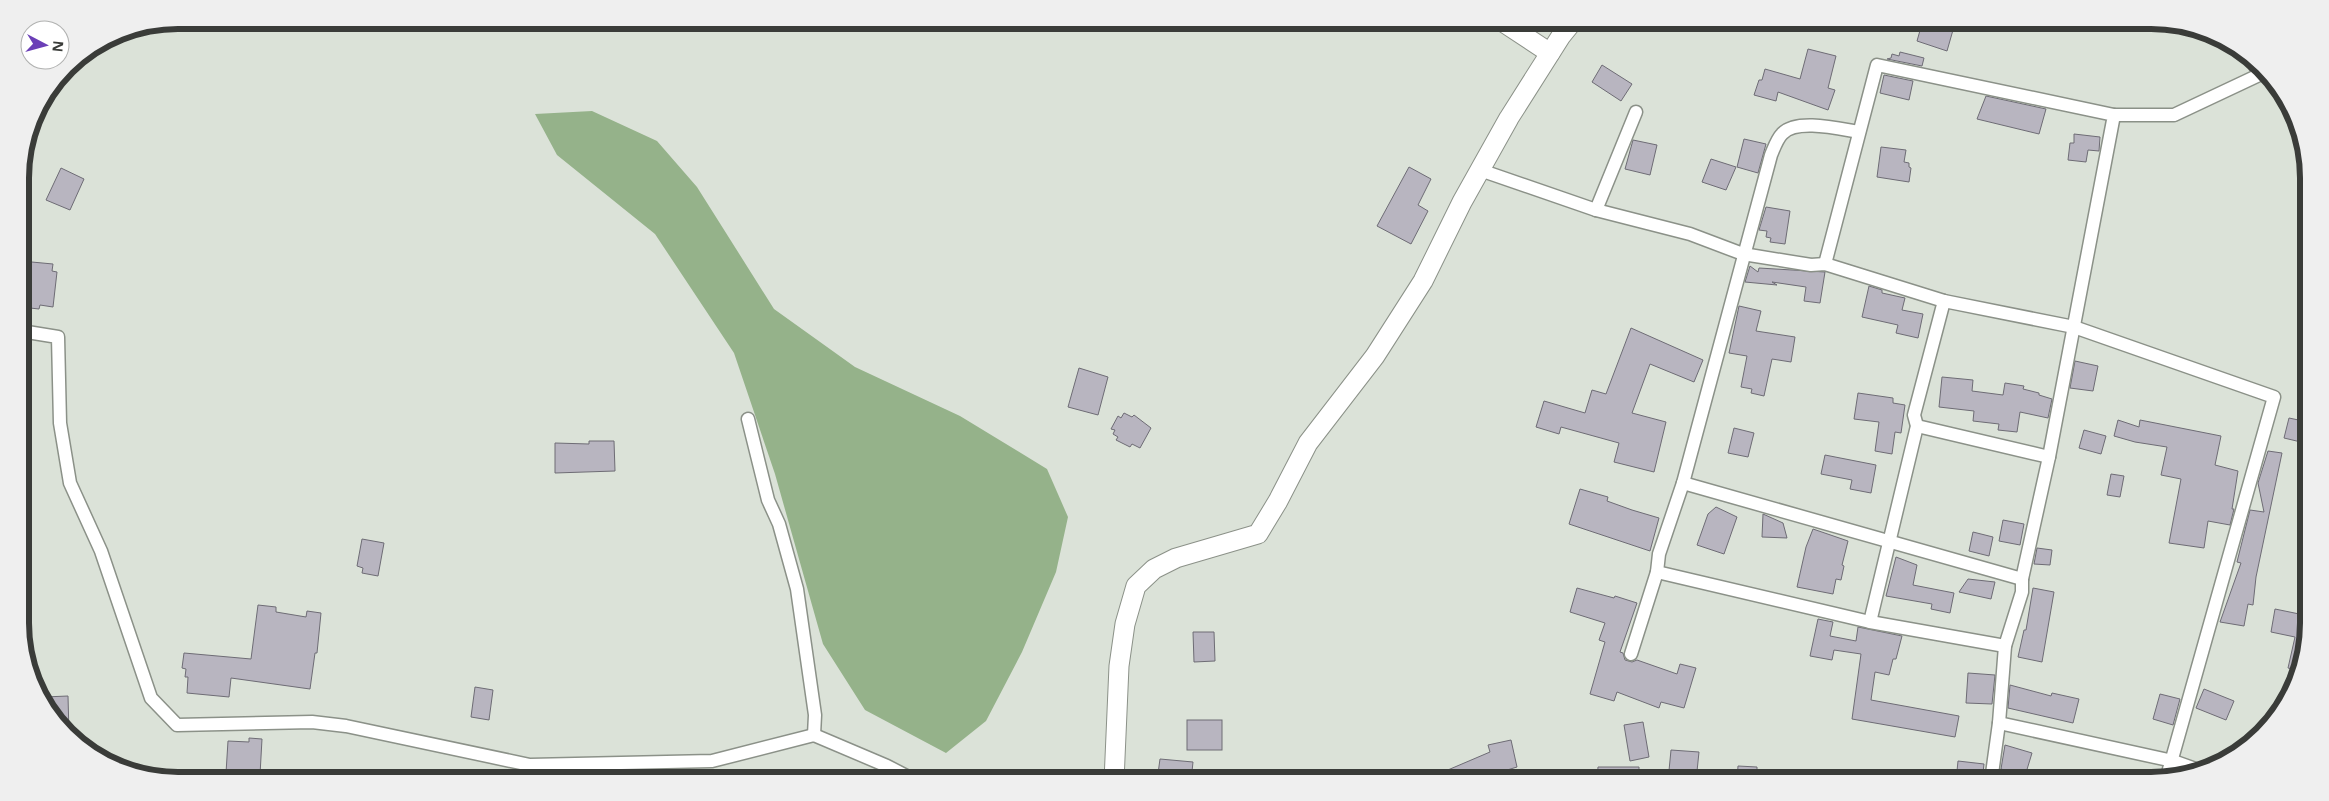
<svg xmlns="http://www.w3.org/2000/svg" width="2329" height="801" viewBox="0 0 2329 801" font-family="'Noto Sans',sans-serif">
  <rect width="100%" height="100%" fill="#dbe2d8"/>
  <polygon fill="#95b28a" points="592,111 657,141 697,187 774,309 855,367 960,416 1047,469 1068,517 1056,572 1022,652 986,721 946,753 865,710 823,644 775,474 734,353 655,234 557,155 535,114"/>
  <g fill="#b8b5c0" stroke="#6e6c75">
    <polygon points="1923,20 1953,30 1947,51 1917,41"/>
    <polygon points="1808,49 1836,56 1828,88 1835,90 1828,110 1778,92 1776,101 1754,95 1759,80 1762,80 1765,69 1800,79"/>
    <polygon points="1900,52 1924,58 1922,66 1887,59 1891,58 1892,54 1899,56"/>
    <polygon points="1602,65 1632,84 1621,101 1592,82"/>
    <polygon points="1884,75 1913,81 1909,100 1880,93"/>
    <polygon points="1986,96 2046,109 2039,134 1977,119"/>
    <polygon points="2074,134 2100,137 2099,151 2088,150 2086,162 2068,160 2070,143 2074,143"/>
    <polygon points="1744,139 1766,144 1758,173 1737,167"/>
    <polygon points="1633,140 1657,145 1650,175 1625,169"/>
    <polygon points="1881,147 1906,150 1904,162 1909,163 1909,167 1911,168 1909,182 1877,177"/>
    <polygon points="1711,159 1736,167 1726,190 1702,182"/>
    <polygon points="1409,167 1431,179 1418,205 1428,211 1411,244 1377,226"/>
    <polygon points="61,168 84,179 70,210 46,200"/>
    <polygon points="1766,207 1790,211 1785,244 1770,242 1771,238 1766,237 1767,231 1759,230"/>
    <polygon points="21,261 53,264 52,271 57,272 53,307 40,305 39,309 21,307"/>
    <polygon points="1750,266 1758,272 1759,268 1825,272 1820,303 1804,301 1806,287 1772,282 1777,285 1745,282"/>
    <polygon points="1869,286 1882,290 1882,293 1905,298 1902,310 1923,314 1918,338 1896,333 1898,325 1862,317"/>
    <polygon points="1739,306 1761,311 1756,331 1795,337 1791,362 1772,359 1764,396 1751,393 1752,389 1741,387 1747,356 1729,353"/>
    <polygon points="1631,328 1703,360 1694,382 1650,364 1632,413 1666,422 1654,472 1614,462 1619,443 1561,427 1559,434 1536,427 1544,401 1585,413 1592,390 1606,394"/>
    <polygon points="2075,361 2098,366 2093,391 2070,388"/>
    <polygon points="1079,368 1108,377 1098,415 1068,407"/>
    <polygon points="1942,377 1973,380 1972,391 2003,395 2005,383 2024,386 2023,389 2039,393 2039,395 2052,399 2048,418 2020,412 2017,432 1998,430 1999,424 1973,421 1974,411 1939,407"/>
    <polygon points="1858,393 1893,398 1893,403 1905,405 1901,433 1895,432 1892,454 1875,451 1879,422 1854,419"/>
    <polygon points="1124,413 1132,417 1134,415 1151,428 1140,448 1132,444 1130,447 1116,440 1118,437 1113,434 1115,430 1111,429 1118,416 1121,418"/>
    <polygon points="2289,418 2308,422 2305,443 2284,438"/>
    <polygon points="2118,420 2139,427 2140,420 2221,436 2215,465 2238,471 2232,509 2234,509 2230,525 2208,521 2204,548 2169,543 2181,479 2161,475 2167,447 2135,442 2114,436"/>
    <polygon points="1734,428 1754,433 1748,457 1728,453"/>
    <polygon points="2084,430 2106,436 2101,454 2079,448"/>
    <polygon points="589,441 614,441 615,471 555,473 555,443 589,444"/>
    <polygon points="2268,451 2282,453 2256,577 2253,605 2248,604 2244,626 2220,622 2241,563 2237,562 2250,510 2264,512 2258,483"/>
    <polygon points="1825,455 1876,465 1871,493 1850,489 1852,480 1821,474"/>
    <polygon points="2111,474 2124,476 2120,497 2107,495"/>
    <polygon points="1580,489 1608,497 1607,501 1632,510 1659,518 1650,551 1569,524"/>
    <polygon points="1716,507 1737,517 1724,554 1697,545 1708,514"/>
    <polygon points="1763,514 1783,523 1787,538 1762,537"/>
    <polygon points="2003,520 2024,524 2020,545 1999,541"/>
    <polygon points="1813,529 1848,541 1842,565 1844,566 1841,580 1836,579 1833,594 1797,587 1806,547"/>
    <polygon points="1973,532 1993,537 1989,556 1969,551"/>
    <polygon points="362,539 384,543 378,576 362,573 363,568 357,566"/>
    <polygon points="2037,548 2052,550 2050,565 2034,564"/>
    <polygon points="1896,557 1917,565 1913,585 1954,593 1950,613 1931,609 1932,604 1886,596"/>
    <polygon points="1968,579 1995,582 1991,599 1959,592"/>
    <polygon points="1577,588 1614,598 1615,596 1637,603 1620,652 1623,653 1625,660 1632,662 1637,660 1677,674 1680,664 1696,668 1684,708 1661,702 1659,708 1617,692 1614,701 1590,694 1605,642 1599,640 1605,623 1570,612"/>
    <polygon points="2033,588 2054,592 2042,662 2018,657 2024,630 2026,630"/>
    <polygon points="258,605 276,607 276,612 306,617 307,611 321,613 317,653 315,653 310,689 231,678 229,697 187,693 188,677 185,677 186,669 182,668 184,653 251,659"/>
    <polygon points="2275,609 2309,616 2301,671 2288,668 2295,637 2271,632"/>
    <polygon points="1818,619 1833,622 1830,636 1856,641 1858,627 1902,636 1896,659 1893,659 1889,675 1875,672 1871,700 1959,716 1955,737 1852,719 1861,654 1834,650 1832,660 1810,656"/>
    <polygon points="1193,632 1214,632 1215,661 1194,662"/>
    <polygon points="1968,673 1995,675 1992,704 1966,703"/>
    <polygon points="2010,685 2051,696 2052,693 2079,699 2073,723 2008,708"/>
    <polygon points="475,687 493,690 489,720 471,717"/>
    <polygon points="2204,689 2234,701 2226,720 2196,708"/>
    <polygon points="2160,694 2180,699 2173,725 2153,719"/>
    <polygon points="68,696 69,734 59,728 44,697"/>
    <rect x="1187" y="720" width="35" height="30"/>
    <polygon points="1643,722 1649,757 1630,761 1624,725"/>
    <polygon points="249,738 262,739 260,775 226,773 228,741 249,742"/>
    <polygon points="1511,740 1517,767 1471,781 1422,781 1490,752 1488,745"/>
    <polygon points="2005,745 2032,753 2025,776 2001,769"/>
    <polygon points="1671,750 1699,752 1696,781 1668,781"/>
    <polygon points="1160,759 1193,762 1191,781 1157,781"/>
    <polygon points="1958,761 1984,764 1982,781 1956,781"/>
    <polygon points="1738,766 1757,767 1757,781 1737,781"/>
    <polygon points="1598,767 1639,767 1639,781 1597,781"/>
  </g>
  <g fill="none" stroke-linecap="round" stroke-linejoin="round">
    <defs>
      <g id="street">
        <polyline points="2114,115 2174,115 2259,75 2254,63"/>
        <polyline points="1480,170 1596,210 1690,234 1743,254 1811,265 1825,264 1944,301 2074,327 2274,397 2166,780"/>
        <polyline points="1596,210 1636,112"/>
        <polyline points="1825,264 1877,65 2114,115 2049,457 2022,579 2022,592 2005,646 1999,723 1991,781"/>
        <polyline points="21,331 58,337 60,423 70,483 101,551 151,698 177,725 312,722 346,726 530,765 712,761 814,735 887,766 916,781"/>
        <polyline points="748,419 768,500 779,524 797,589 815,715 814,735"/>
        <polyline points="1917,426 2049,457"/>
        <polyline points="1683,483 2022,579"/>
        <polyline points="1657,572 1870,622 2005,646"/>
        <polyline points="1870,622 1917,426 1914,415 1944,301"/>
        <path d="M1631 654 1657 572 1659 554 1683 483 1771 155C1774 148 1777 139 1782 134 1796 118 1840 129 1859 132"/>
        <polyline points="1999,723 2173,761 2204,772"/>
      </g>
      <g id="secondary">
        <polyline points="1500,20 1550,53"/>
        <polyline points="1114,781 1119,666 1125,624 1136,586 1154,569 1176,558 1258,534 1278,501 1308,443 1375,356 1423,281 1462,202 1509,118 1561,36 1574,20"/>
      </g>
    </defs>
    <use href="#street" stroke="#8b9188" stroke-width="15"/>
    <use href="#secondary" stroke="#8b9188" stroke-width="21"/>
    <use href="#street" stroke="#fff" stroke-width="12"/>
    <use href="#secondary" stroke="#fff" stroke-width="19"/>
  </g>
  <path d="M0 0H2329V801H0ZM178 29H2151A149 149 0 0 1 2300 178V623A149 149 0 0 1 2151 772H178A149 149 0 0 1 29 623V178A149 149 0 0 1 178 29Z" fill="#efefef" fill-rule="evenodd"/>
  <path fill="none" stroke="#3a3c39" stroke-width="6" d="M178 29H2151A149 149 0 0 1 2300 178V623A149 149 0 0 1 2151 772H178A149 149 0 0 1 29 623V178A149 149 0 0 1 178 29Z"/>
  <g transform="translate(45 45) rotate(96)"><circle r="24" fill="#ffffff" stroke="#b0b1b0"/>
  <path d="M0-4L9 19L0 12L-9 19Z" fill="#6b3fb7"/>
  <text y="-8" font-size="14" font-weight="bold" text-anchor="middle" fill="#3a3c39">N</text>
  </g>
</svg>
